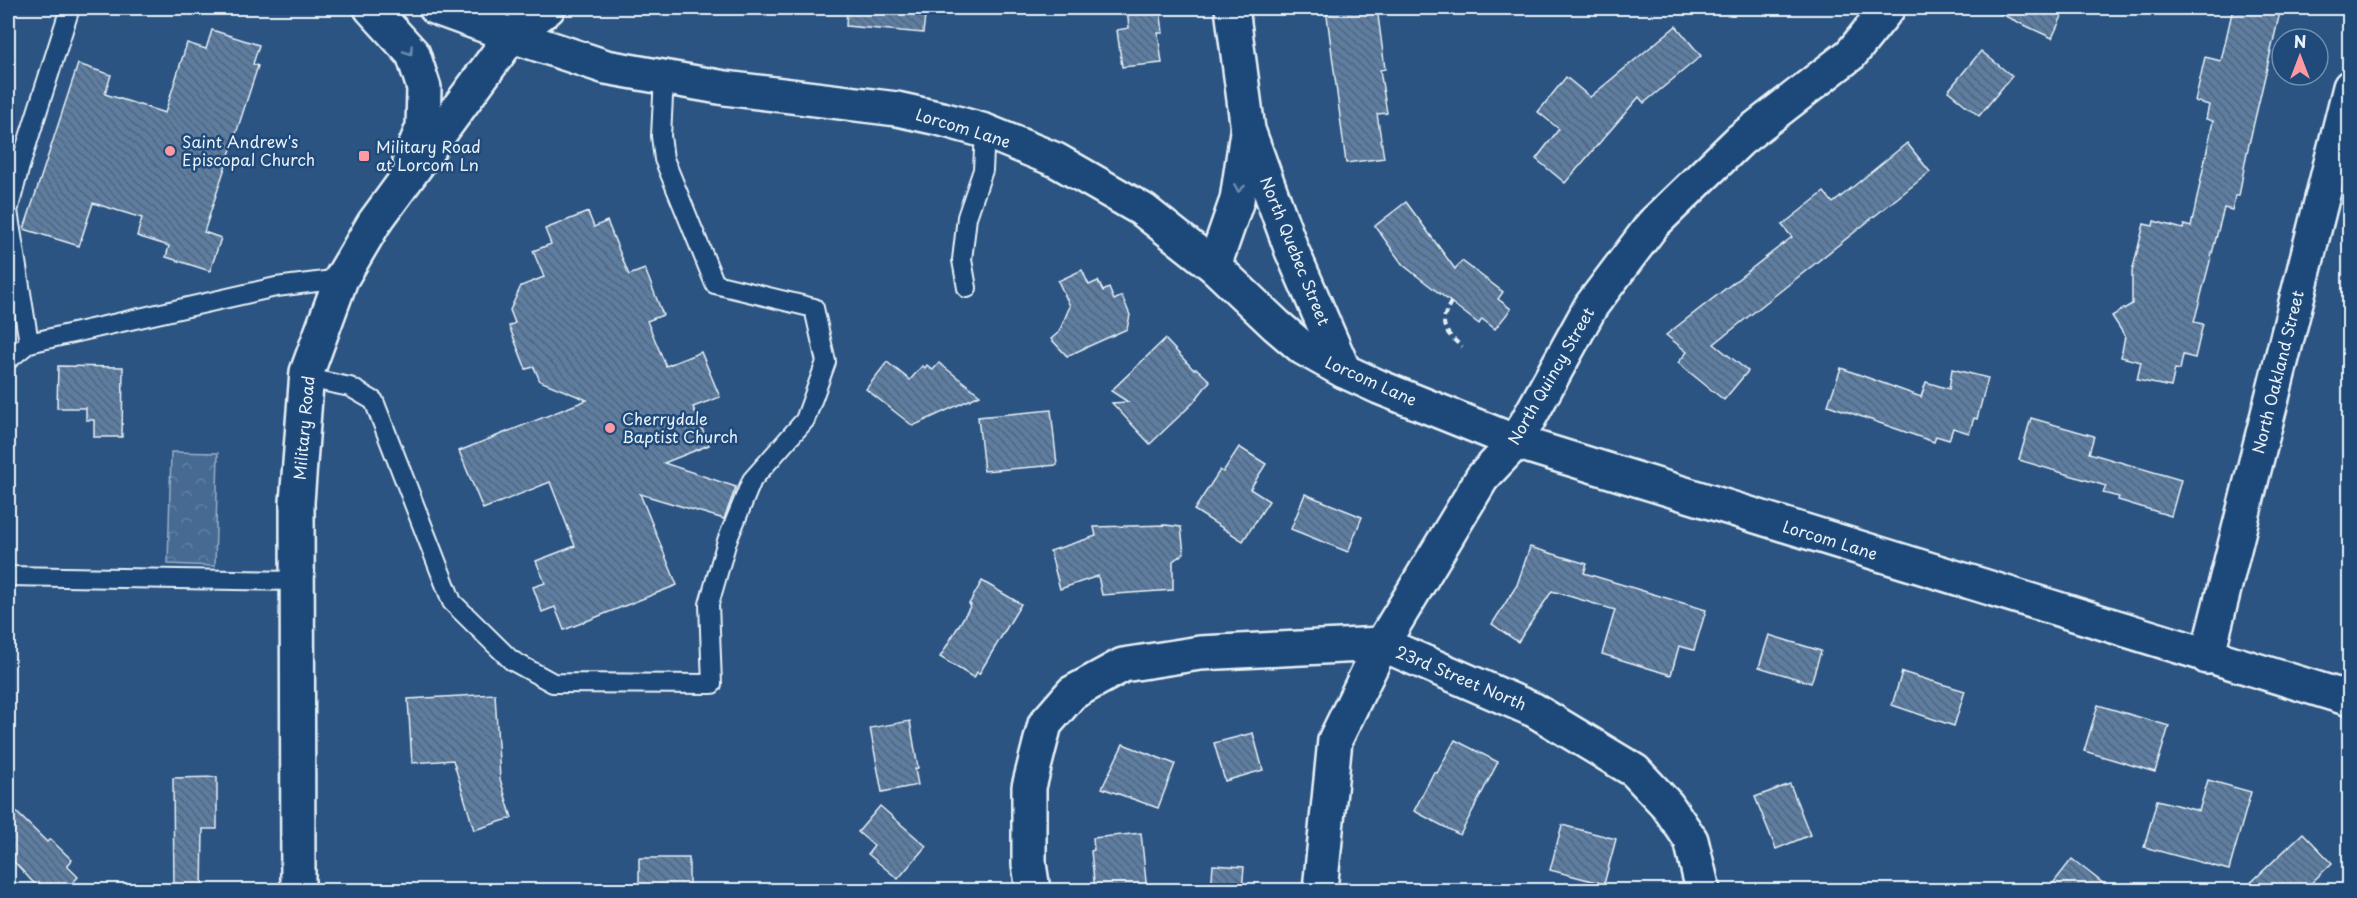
<svg xmlns="http://www.w3.org/2000/svg" width="2357" height="898" viewBox="0 0 2357 898" font-family="'Playpen Sans',sans-serif">
  <defs>
    <pattern id="park-crowns" width="20" height="18" patternUnits="userSpaceOnUse" patternTransform="scale(1.5)"><rect width="20" height="18" fill="#476b93"/><path d="M2 6a3 3 0 1 1 6 0M12 15a3 3 0 1 1 6 0" fill="none" stroke="#6281a3"/></pattern>
    <pattern id="building-back-hatch" width="6" height="6" patternUnits="userSpaceOnUse" patternTransform="scale(1.5)"><rect width="6" height="6" fill="#5d7da1"/><path d="M-1 5l2 2M0 0l6 6M5-1l2 2" fill="none" stroke="#53657a"/></pattern>
  </defs>
  <rect width="100%" height="100%" fill="#2b5482"/>
  <filter id="ink" filterUnits="userSpaceOnUse"><feTurbulence type="fractalNoise" baseFrequency=".0167" numOctaves="2"/><feDisplacementMap in="SourceGraphic" scale="12" xChannelSelector="R" yChannelSelector="G"/><feConvolveMatrix kernelMatrix="1 2 1 2 8 2 1 2 1" color-interpolation-filters="sRGB"/></filter>
  <g filter="url(#ink)">
    <polygon fill="url(#park-crowns)" stroke="#98aec6" stroke-width="1.5" points="171,452 218,453 215,566 168,564"/>
    <g fill="url(#building-back-hatch)" stroke="#e8f1f8" stroke-width="1.5">
      <polygon points="847,8 926,8 923,33 846,26"/>
      <polygon points="1127,8 1160,8 1163,33 1158,33 1162,63 1122,67 1117,30 1129,28"/>
      <polygon points="1326,8 1377,8 1385,69 1380,70 1387,113 1377,114 1384,158 1346,163"/>
      <polygon points="1988,8 2049,8 2063,14 2052,38"/>
      <polygon points="2233,8 2281,8 2246,157 2239,196 2235,196 2232,210 2224,208 2194,322 2203,324 2195,358 2183,355 2180,370 2175,369 2171,387 2137,380 2141,362 2121,357 2125,336 2112,316 2132,304 2132,272 2144,224 2153,226 2154,221 2183,229 2184,225 2191,227 2213,121 2206,119 2209,105 2195,101 2205,57 2221,61"/>
      <polygon points="1676,26 1701,56 1644,103 1639,97 1565,183 1536,159 1559,129 1538,112 1566,77 1590,97"/>
      <polygon points="212,30 259,45 253,64 258,66 204,232 221,238 210,271 166,257 169,246 137,236 142,218 93,203 79,246 24,229 78,64 111,75 105,94 165,113 187,43 206,49"/>
      <polygon points="1981,51 2012,76 1979,116 1948,91"/>
      <polygon points="1907,143 1930,172 1714,344 1748,371 1724,400 1678,363 1687,352 1666,335 1792,237 1782,225 1824,192 1833,203"/>
      <polygon points="1406,202 1455,269 1462,261 1503,292 1498,299 1511,309 1495,329 1482,319 1479,324 1403,265 1375,226"/>
      <polygon points="588,212 594,227 607,221 629,275 645,269 663,315 647,321 666,366 701,352 720,397 693,407 709,445 664,463 736,487 724,519 640,494 677,585 564,630 555,607 542,612 533,587 545,583 536,561 575,546 550,482 483,509 459,451 587,400 540,381 534,367 526,369 509,326 515,323 510,310 521,286 544,277 533,251 551,244 545,229"/>
      <polygon points="1082,270 1089,285 1098,281 1103,291 1109,288 1114,300 1122,296 1130,315 1127,329 1067,356 1051,339 1059,332 1070,306 1058,281"/>
      <polygon points="1165,339 1193,369 1197,369 1210,381 1193,403 1150,444 1112,403 1128,402 1111,391"/>
      <polygon points="887,362 910,380 922,366 925,368 927,365 933,370 939,363 980,395 913,426 866,389"/>
      <polygon points="58,366 123,367 122,437 94,437 94,420 86,420 86,408 57,408"/>
      <polygon points="1841,368 1921,397 1926,382 1949,389 1952,369 1988,378 1977,419 1974,418 1969,433 1953,428 1949,440 1936,436 1934,442 1828,405"/>
      <polygon points="1051,410 1057,465 984,471 978,417"/>
      <polygon points="2031,418 2094,436 2089,453 2181,480 2171,516 2118,500 2119,497 2103,493 2106,486 2019,460"/>
      <polygon points="1239,447 1266,464 1250,489 1269,501 1243,541 1194,510 1220,470 1223,472"/>
      <polygon points="1305,494 1362,517 1348,552 1291,529"/>
      <polygon points="1166,525 1181,527 1184,553 1173,561 1173,590 1102,595 1098,576 1060,589 1050,551 1096,536 1094,527"/>
      <polygon points="1530,547 1587,564 1584,573 1706,610 1694,650 1679,646 1671,675 1602,654 1615,610 1552,591 1518,642 1492,624 1517,585"/>
      <polygon points="982,581 1021,604 979,674 977,672 974,678 940,657 971,605 969,604"/>
      <polygon points="1769,635 1821,651 1811,683 1759,667"/>
      <polygon points="1902,672 1965,691 1954,726 1892,705"/>
      <polygon points="495,694 500,779 512,818 474,830 453,760 412,763 408,699"/>
      <polygon points="2098,705 2169,726 2155,772 2084,751"/>
      <polygon points="910,721 918,768 915,769 918,785 882,792 870,728"/>
      <polygon points="1253,733 1263,770 1225,781 1214,743"/>
      <polygon points="1455,740 1498,762 1460,835 1414,811 1434,772 1437,773"/>
      <polygon points="1123,744 1175,764 1158,808 1102,788"/>
      <polygon points="217,777 217,829 203,829 202,891 174,891 173,778"/>
      <polygon points="2208,780 2251,792 2229,870 2144,847 2157,800 2199,811"/>
      <polygon points="1790,784 1810,835 1776,849 1755,797"/>
      <polygon points="8,804 47,842 50,839 72,860 67,866 78,877 65,891 41,891 8,855"/>
      <polygon points="880,806 926,846 898,879 868,854 874,846 858,832"/>
      <polygon points="1562,825 1616,839 1604,884 1550,870"/>
      <polygon points="1141,833 1147,891 1095,891 1091,851 1094,850 1093,838"/>
      <polygon points="2303,833 2332,863 2303,891 2242,891"/>
      <rect x="639" y="858" width="50" height="33"/>
      <polygon points="2072,859 2113,891 2047,891"/>
      <polygon points="1213,865 1244,867 1242,891 1211,891"/>
    </g>
    <g fill="none" stroke-linecap="round" stroke-linejoin="round">
      <defs>
        <g id="service">
          <polyline points="70,8 20,166 8,211 29,343 276,287 341,279"/>
          <polyline points="967,288 962,260 967,217 983,170 985,131"/>
          <polyline points="8,360 29,343"/>
          <polyline points="307,378 350,387 374,401 452,602 511,660 553,683 712,684 709,604 727,541 752,480 805,420 826,362 814,308 715,284 664,159 661,136 664,77"/>
          <polyline points="8,576 297,581"/>
        </g>
        <g id="minor">
          <polyline points="1232,8 1248,130 1292,251 1344,371"/>
          <polyline points="1214,266 1237,200 1247,132"/>
          <polyline points="2207,657 2350,87"/>
          <polyline points="1033,890 1029,864 1029,787 1045,724 1072,693 1123,665 1200,653 1382,644 1534,710 1635,771 1667,805 1691,840 1703,890"/>
          <polyline points="1320,890 1335,740 1382,644 1482,478 1516,442 1591,306 1653,224 1740,140 1851,54 1888,8"/>
        </g>
        <polyline id="tertiary" points="436,8 519,38 606,67 725,88 897,109 942,119 985,131 1056,160 1143,210 1214,266 1276,325 1303,348 1344,371 1379,387 1516,442 2350,699"/>
        <g id="secondary">
          <polyline points="371,8 413,54 424,88 423,127 410,159"/>
          <polyline points="298,890 297,502 307,372 341,279 374,223 512,35 548,8"/>
        </g>
      </defs>
      <use href="#service" stroke="#e8f1f8" stroke-width="22"/>
      <use href="#minor" stroke="#e8f1f8" stroke-width="38"/>
      <use href="#tertiary" stroke="#e8f1f8" stroke-width="38"/>
      <use href="#secondary" stroke="#e8f1f8" stroke-width="38"/>
      <path stroke="#e8f1f8" stroke-width="4" stroke-dasharray="6 4.5" stroke-linecap="butt" d="M1451 302C1438 325 1444 331 1462 347"/>
      <use href="#service" stroke="#1f4a7a" stroke-width="18"/>
      <use href="#minor" stroke="#1f4a7a" stroke-width="33"/>
      <use href="#tertiary" stroke="#1f4a7a" stroke-width="33"/>
      <use href="#secondary" stroke="#1f4a7a" stroke-width="33"/>
    </g>
    <defs><path id="oneway-chevron" d="M-2-3.5L2.5 0L-2 3.5" fill="none" stroke-width="1.6" stroke-linecap="round" stroke-linejoin="round" transform="scale(1.5)"/></defs>
    <g stroke="#6f8dac">
      <use href="#oneway-chevron" transform="translate(409 51) rotate(56)"/>
      <use href="#oneway-chevron" transform="translate(1239 188) rotate(99)"/>
    </g>
  </g>
  <g fill="#ff9aa2" stroke="#1f4a7a" stroke-width="2">
    <circle cx="170" cy="151" r="6"/>
    <rect x="358" y="150" width="12" height="12" rx="3"/>
    <circle cx="610" cy="428" r="6"/>
  </g>
  <g text-anchor="middle" stroke-width="5" stroke-linejoin="round" paint-order="stroke">
    <g font-size="16" fill="#e8f1f8" stroke="#1f4a7a">
      <text transform="translate(963 128) rotate(17)" y="6">Lorcom Lane</text>
      <text transform="translate(1295 251) rotate(68)" y="6">North Quebec Street</text>
      <text transform="translate(2278 372) rotate(-76)" y="6">North Oakland Street</text>
      <text transform="translate(1551 376) rotate(-60)" y="6">North Quincy Street</text>
      <text transform="translate(1371 381) rotate(24)" y="6">Lorcom Lane</text>
      <text transform="translate(304 428) rotate(-85)" y="6">Military Road</text>
      <text transform="translate(1830 540) rotate(17)" y="6">Lorcom Lane</text>
      <text transform="translate(1461 678) rotate(23)" y="6">23rd Street North</text>
    </g>
    <g font-size="16" fill="#e8f1f8" stroke="#1f4a7a" text-anchor="start">
      <text x="182" y="148">Saint Andrew's<tspan x="182" dy="18">Episcopal Church</tspan></text>
      <text x="376" y="153">Military Road<tspan x="376" dy="18">at Lorcom Ln</tspan></text>
      <text x="622" y="425">Cherrydale<tspan x="622" dy="18">Baptist Church</tspan></text>
    </g>
  </g>
  <rect width="2357" height="898" fill="none" stroke="#1f4a7a" stroke-width="30"/>
  <rect x="15" y="15" width="2327" height="868" fill="none" stroke="#e8f1f8" stroke-width="2" filter="url(#ink)"/>
  <g transform="translate(2300 57)"><circle r="28" fill="#1f4a7a" stroke="#6f8dac" stroke-width="1.5"/>
  <path d="M0-4.5L10 22L0 15L-10 22Z" fill="#ff9aa2"/>
  <text y="-9" font-size="16" font-weight="bold" text-anchor="middle" fill="#e8f1f8">N</text>
  </g>
</svg>
